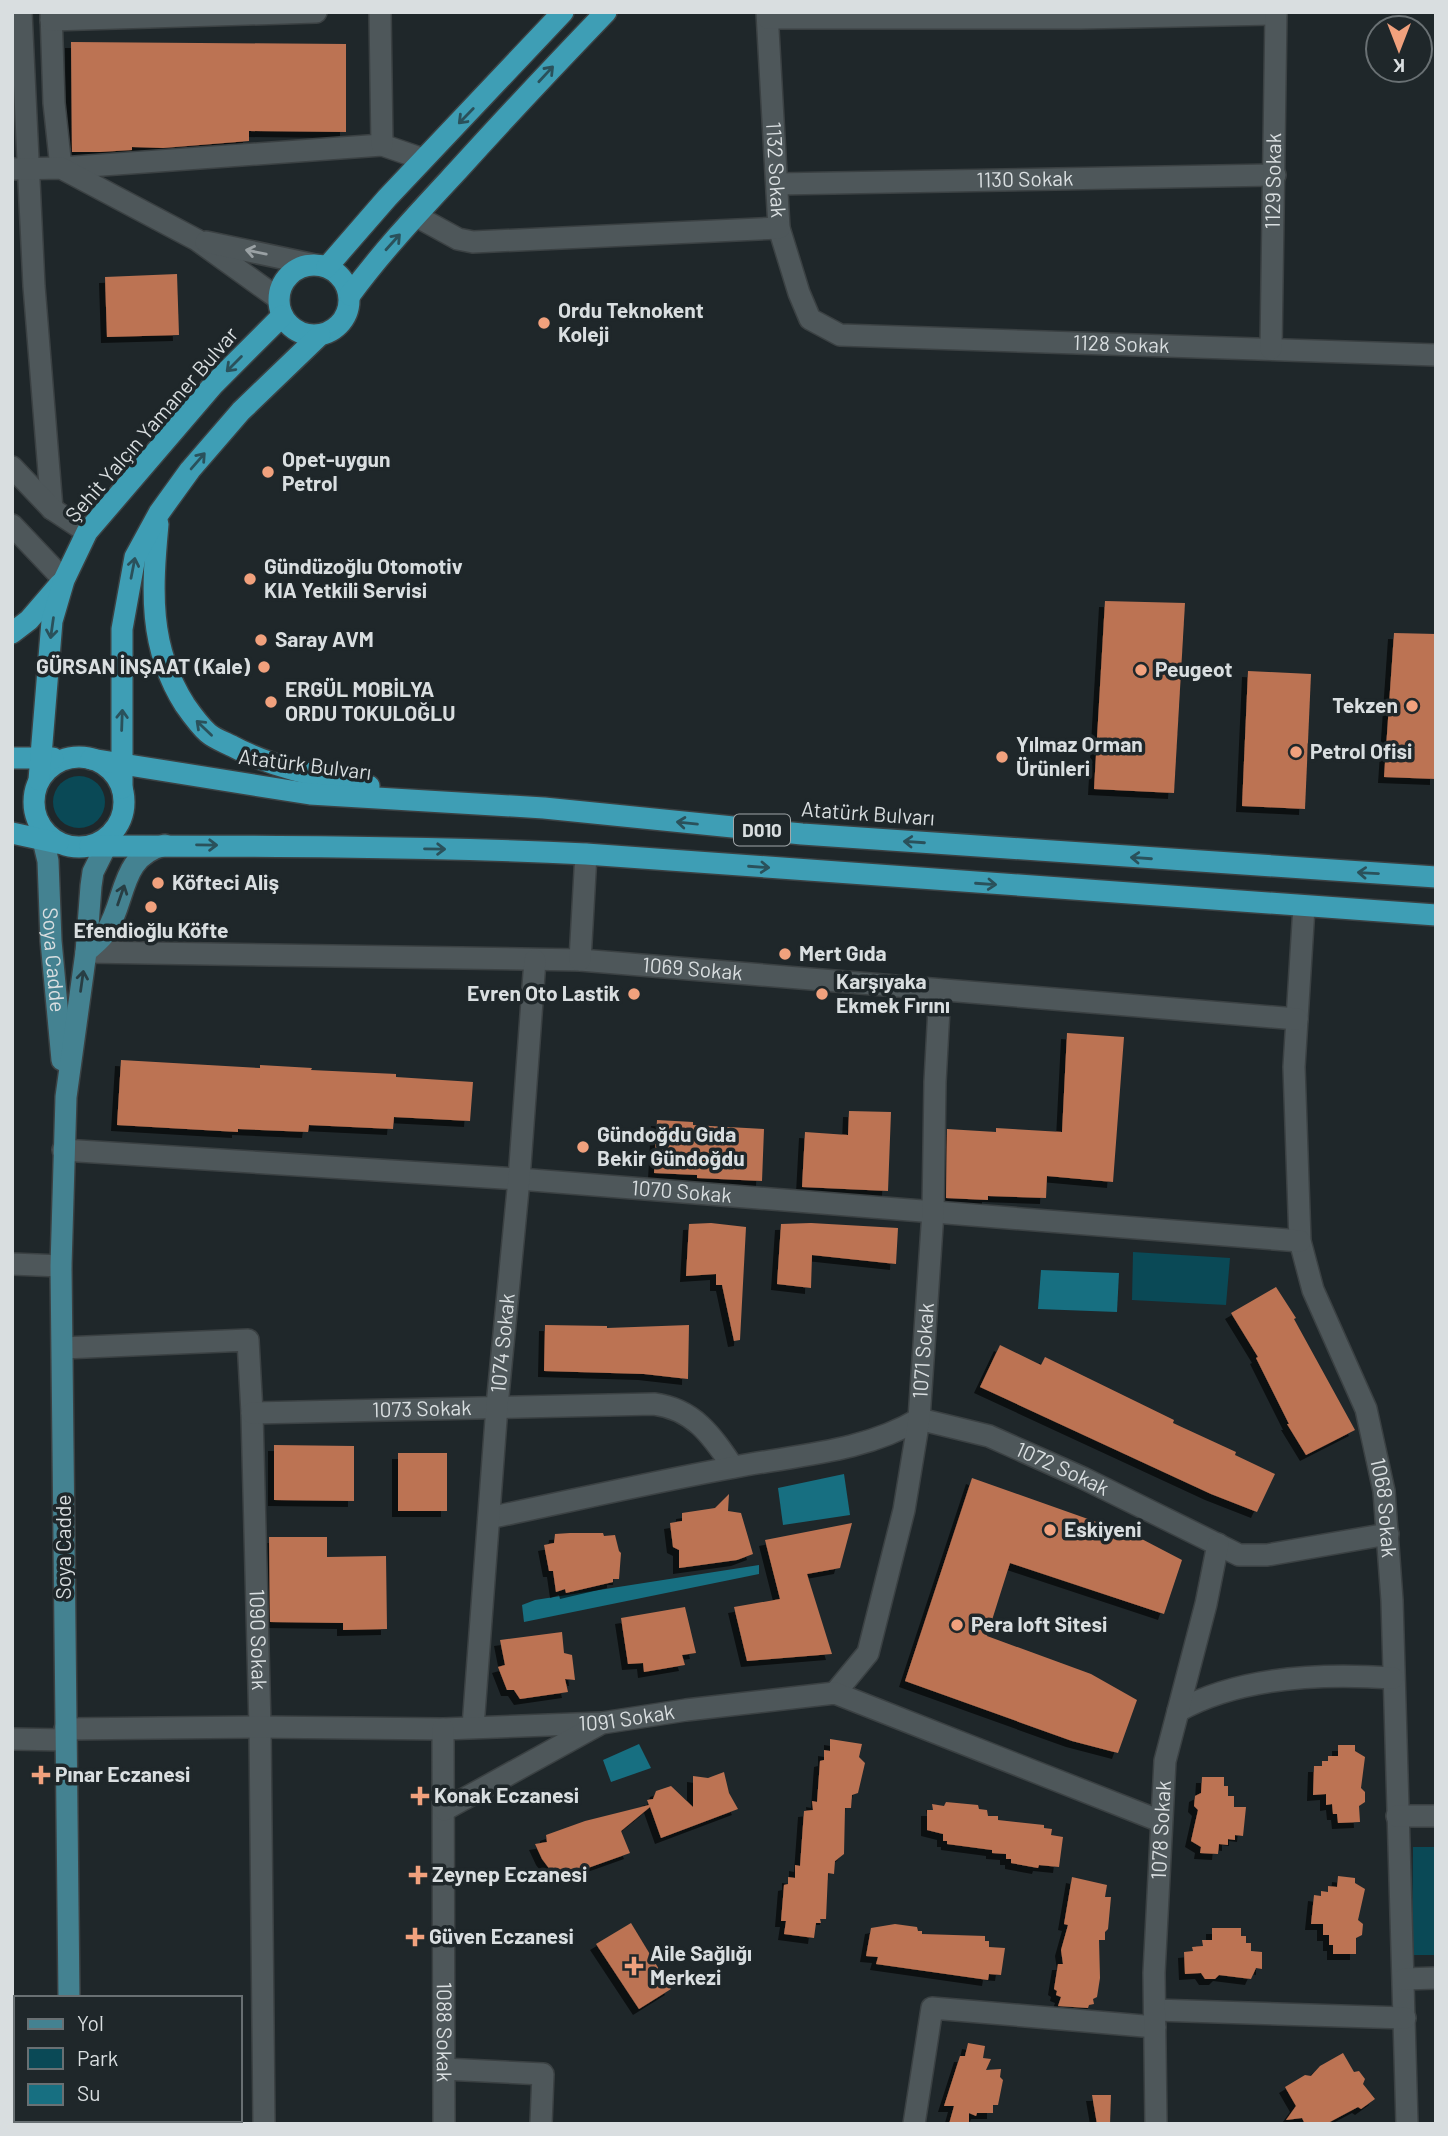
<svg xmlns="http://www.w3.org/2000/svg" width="1448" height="2136" viewBox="0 0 1448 2136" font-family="Barlow,sans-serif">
  <defs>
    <filter id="shadow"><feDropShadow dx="-6" dy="6" stdDeviation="0" flood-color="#0009"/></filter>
  </defs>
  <rect width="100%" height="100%" fill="#1f272a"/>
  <g fill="#0a4956">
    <circle cx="79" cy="802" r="26"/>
    <polygon points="1133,1252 1230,1258 1226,1305 1132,1300"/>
    <polygon points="1413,1847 1436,1847 1436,1955 1412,1955"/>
  </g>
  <g fill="#176f81">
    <polygon points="1041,1270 1119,1273 1117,1312 1038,1309"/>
    <polygon points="844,1474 850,1515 783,1525 778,1488"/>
    <polygon points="759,1565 759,1574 524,1622 522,1605 535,1600"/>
    <polygon points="639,1744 651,1768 611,1782 603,1760"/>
  </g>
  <g fill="#bc7353" filter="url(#shadow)">
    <polygon points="71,42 346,44 346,132 249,131 249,141 163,148 132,147 132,150 100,152 72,152"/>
    <polygon points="177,274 179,335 107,337 105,277"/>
    <polygon points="1105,601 1185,603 1174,793 1094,789"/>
    <polygon points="1394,633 1436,634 1436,779 1384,777"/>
    <polygon points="1248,671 1311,674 1305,809 1242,806"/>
    <polygon points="1067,1033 1124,1037 1113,1182 1047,1176 1046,1198 988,1196 988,1200 946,1198 947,1129 996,1132 996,1128 1062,1132"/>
    <polygon points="121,1060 260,1068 260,1065 312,1068 311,1070 396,1074 396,1077 473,1082 470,1121 394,1117 393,1129 309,1125 308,1132 238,1129 238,1132 117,1125"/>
    <polygon points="849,1111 891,1112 888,1191 802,1187 805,1132 848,1135"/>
    <polygon points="657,1120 693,1122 693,1125 764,1129 762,1181 697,1178 697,1175 654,1173"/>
    <polygon points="711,1223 746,1227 740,1340 734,1341 722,1285 716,1285 716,1274 686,1276 689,1224"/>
    <polygon points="811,1223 898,1228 896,1264 812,1255 811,1288 777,1284 781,1224"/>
    <polygon points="1276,1287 1296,1318 1294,1319 1355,1430 1306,1455 1287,1424 1289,1424 1256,1358 1258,1357 1231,1313"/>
    <polygon points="545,1325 607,1326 607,1328 689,1325 688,1379 644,1374 544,1371"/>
    <polygon points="1000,1345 1041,1365 1045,1357 1174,1420 1173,1423 1236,1452 1235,1455 1275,1474 1257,1512 1211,1494 980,1387"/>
    <polygon points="274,1445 354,1446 354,1501 274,1500"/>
    <rect x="398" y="1453" width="49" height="58"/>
    <polygon points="972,1478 1136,1536 1182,1560 1164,1614 1010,1563 987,1636 1091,1674 1137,1700 1118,1753 1072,1741 905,1681"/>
    <polygon points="729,1494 728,1511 741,1513 753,1554 737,1560 679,1568 679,1550 673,1547 670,1523 682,1521 682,1513 715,1508"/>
    <polygon points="852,1523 840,1568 807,1574 832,1654 747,1661 734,1607 780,1599 765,1540"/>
    <polygon points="570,1533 603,1533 604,1536 615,1535 619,1551 621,1553 619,1579 613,1579 613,1582 566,1593 565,1589 556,1592 553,1571 549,1571 544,1545 554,1543 555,1534"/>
    <polygon points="269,1537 327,1537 327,1557 386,1556 387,1629 343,1630 343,1623 270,1622"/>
    <polygon points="685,1607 696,1653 682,1655 685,1665 644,1672 643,1663 628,1664 621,1618"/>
    <polygon points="562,1632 564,1653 572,1655 575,1680 565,1679 568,1692 520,1699 514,1690 507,1690 498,1667 505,1665 500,1640"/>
    <polygon points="830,1739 862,1744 859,1757 865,1763 858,1793 852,1795 851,1808 845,1808 844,1854 835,1861 834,1874 828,1873 826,1919 820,1919 821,1923 816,1923 814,1938 784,1934 786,1921 781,1921 784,1885 788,1884 788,1877 795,1878 795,1865 800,1866 804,1811 813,1810 812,1801 817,1802 820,1761 824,1760 824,1750 830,1751"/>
    <polygon points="1338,1745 1355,1745 1355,1751 1365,1757 1361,1788 1365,1792 1365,1802 1359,1806 1360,1822 1338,1823 1337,1814 1333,1814 1332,1804 1326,1805 1326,1794 1313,1795 1314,1766 1322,1766 1322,1761 1328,1761 1328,1756 1338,1756"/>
    <polygon points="724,1772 729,1793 738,1809 661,1838 650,1807 621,1831 630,1853 557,1879 542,1859 535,1844 547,1842 546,1835 585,1821 649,1805 647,1800 653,1799 656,1791 671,1786 693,1807 693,1776 708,1778"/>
    <polygon points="1202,1777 1224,1777 1224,1786 1228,1786 1228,1796 1234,1796 1234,1807 1246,1807 1243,1836 1235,1835 1235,1840 1228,1839 1228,1845 1219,1844 1218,1854 1200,1853 1201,1847 1191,1841 1198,1810 1194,1806 1195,1796 1201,1793"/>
    <polygon points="946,1802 978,1805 979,1809 987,1810 988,1816 998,1816 998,1820 1044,1825 1044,1828 1052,1829 1051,1835 1063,1837 1059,1867 1039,1865 1038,1868 1011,1863 1011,1859 1006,1859 1006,1854 992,1853 992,1850 947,1844 947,1841 943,1841 943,1834 927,1830 927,1810 933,1810 932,1804 944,1806"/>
    <polygon points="1338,1876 1355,1878 1355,1883 1365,1889 1358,1920 1363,1924 1362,1935 1356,1938 1356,1954 1333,1954 1333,1945 1329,1945 1329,1935 1323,1935 1323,1924 1311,1924 1314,1895 1321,1896 1321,1891 1328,1892 1328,1886 1337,1887"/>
    <polygon points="1072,1877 1107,1885 1105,1897 1111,1897 1108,1929 1105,1932 1105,1940 1099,1940 1100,1978 1097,1997 1093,1999 1094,2004 1089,2005 1088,2008 1058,2006 1061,1997 1056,1995 1057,1991 1054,1989 1058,1964 1063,1964 1061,1950 1068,1925 1064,1924"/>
    <polygon points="631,1923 671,1989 639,2009 596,1944"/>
    <polygon points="895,1924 917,1927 918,1931 922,1931 922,1934 985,1936 985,1941 989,1941 989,1947 1005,1948 1001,1975 989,1974 988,1980 876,1964 878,1957 866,1956 871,1928"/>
    <polygon points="1212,1928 1241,1928 1241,1936 1246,1936 1246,1943 1251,1943 1251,1951 1262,1952 1262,1969 1256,1968 1251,1979 1219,1975 1215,1979 1205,1979 1201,1973 1185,1974 1184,1952 1193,1951 1192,1947 1203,1946 1202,1940 1212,1940"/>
    <polygon points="968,2043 985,2046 983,2058 991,2059 986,2070 1001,2069 1000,2077 1003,2080 998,2105 993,2105 993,2113 977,2113 976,2116 969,2113 969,2124 949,2124 954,2106 944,2106 960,2056 965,2056"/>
    <polygon points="1343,2053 1354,2072 1359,2071 1365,2079 1363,2084 1375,2099 1361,2109 1358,2107 1326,2124 1305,2124 1302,2118 1286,2120 1296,2106 1285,2087 1305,2075 1311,2076 1320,2066"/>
    <polygon points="1092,2095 1111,2095 1110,2124 1097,2124"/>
  </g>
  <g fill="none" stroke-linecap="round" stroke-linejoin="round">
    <defs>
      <g id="minor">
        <polyline points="21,12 34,286 52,509"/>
        <polyline points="51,12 54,103 61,168 382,145 423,159"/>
        <polyline points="380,12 382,145"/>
        <path id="s1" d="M767 12 779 228 799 293 810 319 840 335 1436 355"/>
        <polyline points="768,18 1081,18 1276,14"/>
        <polyline points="51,20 316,12"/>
        <polyline points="12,169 61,168 197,240 279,299"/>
        <path id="s2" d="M777 184 1275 175"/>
        <polyline points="416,216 458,239 473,242 779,228"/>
        <polyline points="206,242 315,265"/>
        <path id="s3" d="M1271 349 1276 12"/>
        <polyline points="12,467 52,509 87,532"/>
        <polyline points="12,525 64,580"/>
        <path id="s4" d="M1304 907 1294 1067 1300 1241 1313 1290 1366 1409 1384 1491 1392 1600 1407 2124"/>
        <path id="s5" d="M86 952 580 960 1297 1019"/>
        <polyline points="580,960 586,854"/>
        <path id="s6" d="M63 1150 519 1179 1300 1241"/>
        <polyline points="12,1264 61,1266"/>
        <path id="s7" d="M63 1348 248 1340 252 1413 260 1727 264 2124"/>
        <path id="s8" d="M252 1413 654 1404C694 1409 712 1436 733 1467"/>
        <path id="s9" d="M489 1518C571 1501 652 1482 735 1467 797 1455 864 1452 919 1419L989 1436 1083 1478 1239 1555H1267L1388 1534"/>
        <path id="s10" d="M835 1693 868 1653 904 1510 919 1419 933 1212 935 1082 940 990"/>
        <path d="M1178 1711C1239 1677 1323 1673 1393 1678"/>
        <path id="s11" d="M473 1727 497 1406 519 1179 535 960"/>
        <path id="s12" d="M65 1729 260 1727 443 1729 602 1723 686 1710 835 1693 1160 1821"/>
        <path id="s13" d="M443 1729 444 2124"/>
        <polyline points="12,1739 65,1740"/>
        <polyline points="444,1810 598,1725"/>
        <polyline points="1397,1816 1436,1816"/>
        <polyline points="1404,1979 1436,1978"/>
        <polyline points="1155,2010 1405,2018"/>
        <polyline points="444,2069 543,2074 541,2124"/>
        <polyline points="914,2124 932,2008 1155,2027"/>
        <path id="s14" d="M1156 2124 1154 1973 1165 1761 1206 1604 1218 1544"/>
      </g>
      <g id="major">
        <path id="s15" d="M39 823 48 861 51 941 62 1060"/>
        <path d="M86 952C92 946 101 940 106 932 127 900 119 856 165 845"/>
        <polyline points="69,1998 61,1266 66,1097 86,952 91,886 93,872 114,830"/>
        <polyline points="70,2120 70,2124"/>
      </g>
      <g id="highway">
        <circle cx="314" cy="300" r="35"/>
        <polyline points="327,267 387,198 563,12"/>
        <path d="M350 295C383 250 421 210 459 169 507 116 556 64 606 12"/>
        <path d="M158 524C152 589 148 647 185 705 192 715 199 725 208 733 215 739 224 742 232 746 275 769 322 777 369 786"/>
        <polyline points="12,633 29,620 60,584"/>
        <circle cx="79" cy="802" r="45"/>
        <polyline points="12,758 53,758"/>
        <polyline points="91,759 310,794 544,808 802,834 1436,877"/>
        <polyline points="39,780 52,621 64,580 87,532 214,384 282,316"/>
        <polyline points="122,788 122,629 135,557 159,513 190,470 241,411 320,335"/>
        <polyline points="12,833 58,843"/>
        <path d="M90 846C255 846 421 846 586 854L1436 915"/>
      </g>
    </defs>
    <use href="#minor" stroke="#3b4143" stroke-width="24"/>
    <use href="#major" stroke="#3b4143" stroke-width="24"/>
    <use href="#highway" stroke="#3b4143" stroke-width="24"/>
    <use href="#minor" stroke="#4e575a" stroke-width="21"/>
    <use href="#major" stroke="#448291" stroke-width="21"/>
    <use href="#highway" stroke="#3e9eb5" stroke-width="21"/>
  </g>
  <defs><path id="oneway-shaft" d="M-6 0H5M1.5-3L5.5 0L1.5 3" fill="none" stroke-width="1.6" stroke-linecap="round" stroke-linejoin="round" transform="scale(1.75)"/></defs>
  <g stroke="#2a515b">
    <use href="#oneway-shaft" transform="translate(546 74) rotate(-47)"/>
    <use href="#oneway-shaft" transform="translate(466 116) rotate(134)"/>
    <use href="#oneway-shaft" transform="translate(393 242) rotate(-48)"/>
    <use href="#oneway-shaft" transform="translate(234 364) rotate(135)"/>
    <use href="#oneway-shaft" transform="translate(198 461) rotate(-49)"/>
    <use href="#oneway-shaft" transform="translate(133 568) rotate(-79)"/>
    <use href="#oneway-shaft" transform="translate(52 628) rotate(98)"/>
    <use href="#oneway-shaft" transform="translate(122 720) rotate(-88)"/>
    <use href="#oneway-shaft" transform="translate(204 728) rotate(-136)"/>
    <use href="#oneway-shaft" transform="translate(687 823) rotate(-174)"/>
    <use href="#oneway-shaft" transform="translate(914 842) rotate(-176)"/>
    <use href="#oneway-shaft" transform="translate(207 845) rotate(1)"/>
    <use href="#oneway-shaft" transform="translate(435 849) rotate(1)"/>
    <use href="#oneway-shaft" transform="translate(1141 858) rotate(-176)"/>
    <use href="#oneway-shaft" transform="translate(759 867) rotate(4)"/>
    <use href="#oneway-shaft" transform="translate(1368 873) rotate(-177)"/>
    <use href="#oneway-shaft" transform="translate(986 884) rotate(4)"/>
  </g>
  <use stroke="#9aa1a4" href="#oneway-shaft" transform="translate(256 252) rotate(-168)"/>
  <g stroke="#283e44">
    <use href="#oneway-shaft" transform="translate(121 895) rotate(-71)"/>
    <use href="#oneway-shaft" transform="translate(82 981) rotate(-82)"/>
  </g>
  <g fill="#f1a17d" stroke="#1f272a" stroke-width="2.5">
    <circle cx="544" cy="323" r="7"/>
    <circle cx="268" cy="472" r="7"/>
    <circle cx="250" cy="579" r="7"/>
    <circle cx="261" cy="640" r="7"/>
    <circle cx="264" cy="667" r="7"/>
    <circle cx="1141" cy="670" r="7"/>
    <circle cx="271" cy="702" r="7"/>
    <circle cx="1412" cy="706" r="7"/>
    <circle cx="1296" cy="752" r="7"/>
    <circle cx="1002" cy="757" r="7"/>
    <circle cx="158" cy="883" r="7"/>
    <circle cx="151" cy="907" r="7"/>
    <circle cx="785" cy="954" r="7"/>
    <circle cx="634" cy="994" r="7"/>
    <circle cx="822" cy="994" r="7"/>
    <circle cx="583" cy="1147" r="7"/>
    <circle cx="1050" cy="1530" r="7"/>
    <circle cx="957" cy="1625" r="7"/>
    <path d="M37.5 1764.5h7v7h7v7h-7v7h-7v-7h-7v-7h7z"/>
    <path d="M416.5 1785.5h7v7h7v7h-7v7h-7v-7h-7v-7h7z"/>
    <path d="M414.5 1864.5h7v7h7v7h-7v7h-7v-7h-7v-7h7z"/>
    <path d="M411.5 1926.5h7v7h7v7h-7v7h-7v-7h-7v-7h7z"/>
    <path d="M630.5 1955.5h7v7h7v7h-7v7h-7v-7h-7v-7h7z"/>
  </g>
  <g text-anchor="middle" stroke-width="7" stroke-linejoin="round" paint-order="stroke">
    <rect fill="#1f272a" stroke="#a1a7a9" stroke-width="2" x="734" y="814.5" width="56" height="31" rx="5"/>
    <g font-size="19" font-weight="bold" fill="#d9dee0">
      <text x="762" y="837">D010</text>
    </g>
    <g font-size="21" fill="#d9dee0" stroke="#1f272a">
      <text dy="7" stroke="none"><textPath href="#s1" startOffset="158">1132 Sokak</textPath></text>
      <text dy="7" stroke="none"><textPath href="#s2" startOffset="248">1130 Sokak</textPath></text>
      <text dy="7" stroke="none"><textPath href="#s3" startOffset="168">1129 Sokak</textPath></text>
      <text dy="7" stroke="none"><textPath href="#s1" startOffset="628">1128 Sokak</textPath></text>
      <text transform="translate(152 425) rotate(-49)" y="7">Şehit Yalçın Yamaner Bulvar</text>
      <text transform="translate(305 765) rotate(7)" y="7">Atatürk Bulvarı</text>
      <text transform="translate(868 814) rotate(4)" y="7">Atatürk Bulvarı</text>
      <text dy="7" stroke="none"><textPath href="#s15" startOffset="138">Soya Cadde</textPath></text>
      <text dy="7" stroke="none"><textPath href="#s5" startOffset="607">1069 Sokak</textPath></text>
      <text dy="7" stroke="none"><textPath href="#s6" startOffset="620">1070 Sokak</textPath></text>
      <text dy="7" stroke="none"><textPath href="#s11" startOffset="385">1074 Sokak</textPath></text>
      <text dy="7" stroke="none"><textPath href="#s10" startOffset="360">1071 Sokak</textPath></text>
      <text dy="7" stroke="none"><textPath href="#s8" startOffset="170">1073 Sokak</textPath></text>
      <text dy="7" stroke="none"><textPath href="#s9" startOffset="595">1072 Sokak</textPath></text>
      <text dy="7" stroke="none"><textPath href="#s4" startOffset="616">1068 Sokak</textPath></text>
      <text transform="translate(64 1547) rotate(-90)" y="7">Soya Cadde</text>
      <text dy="7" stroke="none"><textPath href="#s7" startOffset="485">1090 Sokak</textPath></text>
      <text dy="7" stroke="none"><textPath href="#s12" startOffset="562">1091 Sokak</textPath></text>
      <text dy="7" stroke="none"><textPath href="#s14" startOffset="294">1078 Sokak</textPath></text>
      <text dy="7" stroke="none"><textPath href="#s13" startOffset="303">1088 Sokak</textPath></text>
    </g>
    <g font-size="21" font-weight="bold" fill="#d9dee0" stroke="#1f272a" text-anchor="start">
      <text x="558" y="318">Ordu Teknokent<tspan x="558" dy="24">Koleji</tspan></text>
      <text x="282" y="467">Opet-uygun<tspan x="282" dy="24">Petrol</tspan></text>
      <text x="264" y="574">Gündüzoğlu Otomotiv<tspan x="264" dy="24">KIA Yetkili Servisi</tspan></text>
      <text x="275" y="647">Saray AVM</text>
      <text x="250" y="674" text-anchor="end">GÜRSAN İNŞAAT (Kale)</text>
      <text x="1155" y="677">Peugeot</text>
      <text x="285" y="697">ERGÜL MOBİLYA<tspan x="285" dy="24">ORDU TOKULOĞLU</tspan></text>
      <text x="1398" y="713" text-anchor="end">Tekzen</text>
      <text x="1016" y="752">Yılmaz Orman<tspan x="1016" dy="24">Ürünleri</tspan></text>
      <text x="1310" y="759">Petrol Ofisi</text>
      <text x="172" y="890">Köfteci Aliş</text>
      <text x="151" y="938" text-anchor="middle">Efendioğlu Köfte</text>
      <text x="799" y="961">Mert Gıda</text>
      <text x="836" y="989">Karşıyaka<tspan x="836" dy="24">Ekmek Fırını</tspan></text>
      <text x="620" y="1001" text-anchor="end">Evren Oto Lastik</text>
      <text x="597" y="1142">Gündoğdu Gıda<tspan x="597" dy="24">Bekir Gündoğdu</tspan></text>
      <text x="1064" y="1537">Eskiyeni</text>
      <text x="971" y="1632">Pera loft Sitesi</text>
      <text x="55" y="1782">Pınar Eczanesi</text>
      <text x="434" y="1803">Konak Eczanesi</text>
      <text x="432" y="1882">Zeynep Eczanesi</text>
      <text x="429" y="1944">Güven Eczanesi</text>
      <text x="650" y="1961">Aile Sağlığı<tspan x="650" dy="24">Merkezi</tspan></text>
    </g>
  </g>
  <rect width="1448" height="2136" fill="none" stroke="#d9dee0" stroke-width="28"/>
  <rect x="14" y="1996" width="228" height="126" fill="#1f272a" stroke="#697073" stroke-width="2"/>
  <rect x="28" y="2019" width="35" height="10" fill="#448291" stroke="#697073" stroke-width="2"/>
  <text x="77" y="2031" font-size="21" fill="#d9dee0">Yol</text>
  <rect x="28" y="2048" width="35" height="21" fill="#0a4956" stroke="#697073" stroke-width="2"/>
  <text x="77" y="2066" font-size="21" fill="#d9dee0">Park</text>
  <rect x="28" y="2084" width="35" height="21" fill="#176f81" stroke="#697073" stroke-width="2"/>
  <text x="77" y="2101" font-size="21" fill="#d9dee0">Su</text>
  <g transform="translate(1399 49) rotate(180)"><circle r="33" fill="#1f272a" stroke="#697073" stroke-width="2"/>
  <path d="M0-5L12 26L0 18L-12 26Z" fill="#f1a17d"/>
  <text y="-10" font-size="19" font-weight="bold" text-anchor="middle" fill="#d9dee0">K</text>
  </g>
</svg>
